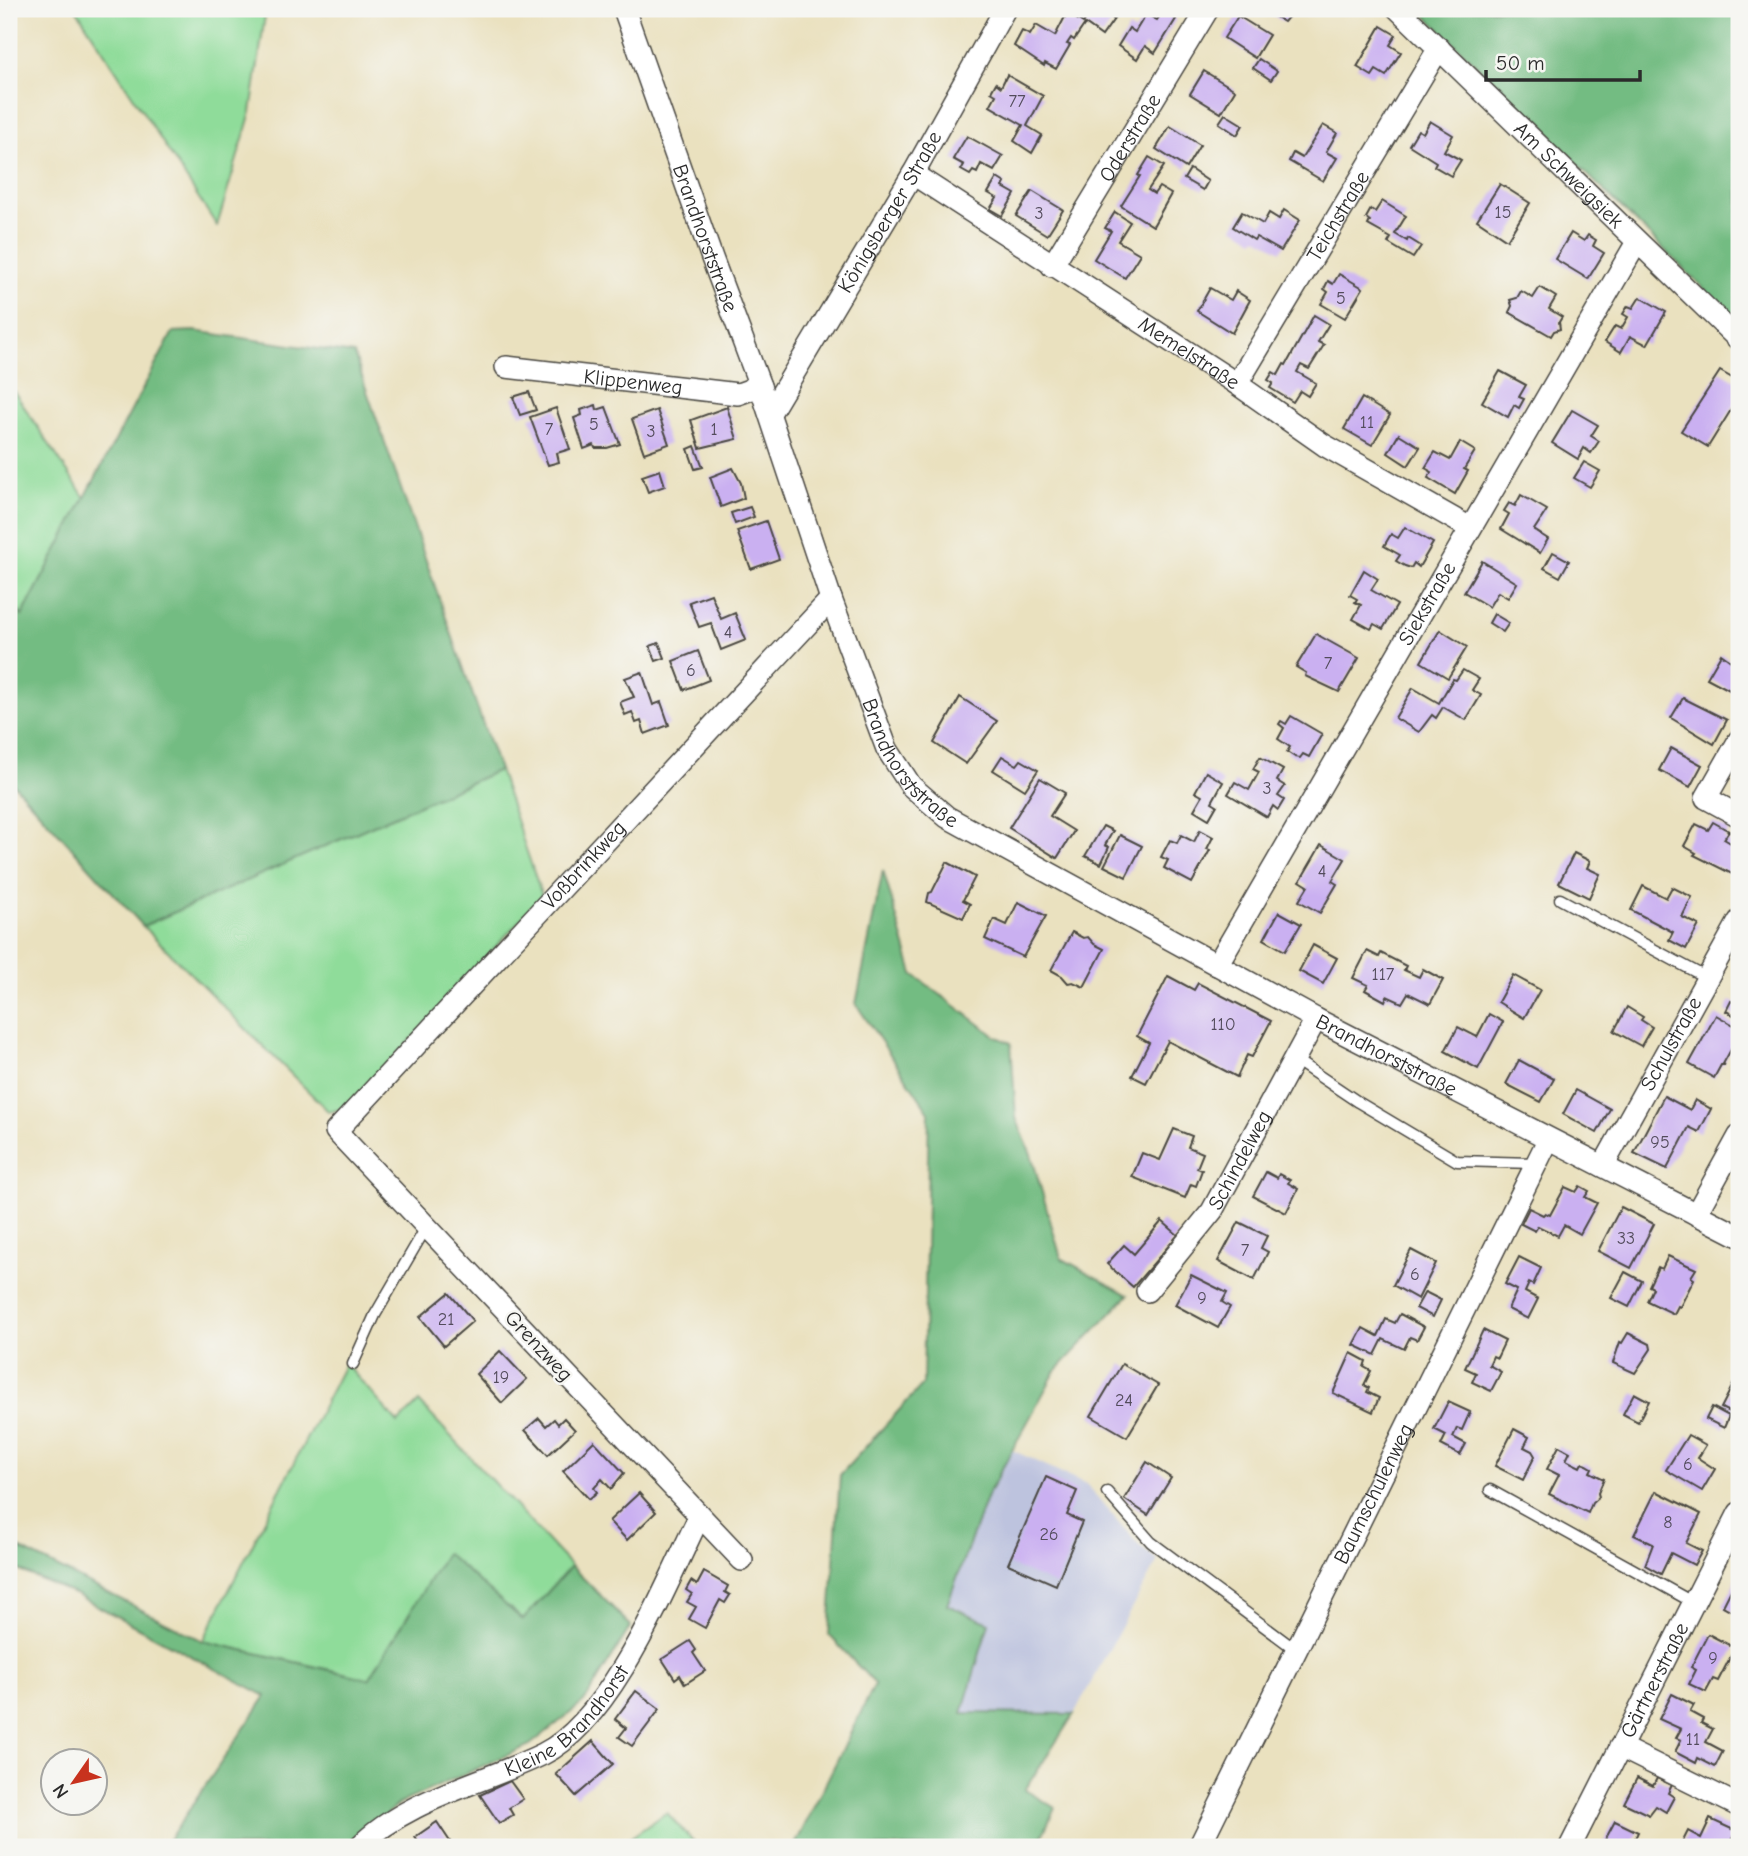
<svg xmlns="http://www.w3.org/2000/svg" width="1748" height="1856" viewBox="0 0 1748 1856" font-family="'Comic Neue',sans-serif">
  <rect width="100%" height="100%" fill="#f6f6f2"/>
  <filter id="ink" filterUnits="userSpaceOnUse"><feTurbulence type="fractalNoise" baseFrequency=".0143" numOctaves="2"/><feDisplacementMap in="SourceGraphic" scale="14" xChannelSelector="R" yChannelSelector="G"/><feConvolveMatrix kernelMatrix="1 2 1 2 8 2 1 2 1" color-interpolation-filters="sRGB"/></filter>
  <filter id="wash" filterUnits="userSpaceOnUse"><feTurbulence type="fractalNoise" baseFrequency=".00686" numOctaves="4" result="noise"/><feDisplacementMap in="SourceGraphic" scale="28" xChannelSelector="R" yChannelSelector="G"/><feGaussianBlur stdDeviation="1.57" result="paint"/><feColorMatrix in="noise" values="0 0 0 0 0 0 0 0 0 0 0 0 0 0 0 0 0 1.4 0 .05"/><feComposite in="paint" operator="in"/></filter>
  <g filter="url(#wash)">
    <rect width="100%" height="100%" fill="#eae1bf"/>
    <polygon fill="#bdc3de" points="1012,1450 1086,1484 1140,1547 1158,1560 1074,1714 962,1713 989,1624 947,1605 987,1496"/>
    <g fill="#8fdc9a" stroke="#5d8462" stroke-width="2">
      <polygon points="76,9 266,9 251,112 217,226"/>
      <polygon points="9,384 85,498 22,617 9,598"/>
      <polygon points="499,770 542,896 350,1107 329,1112 143,926"/>
      <polygon points="345,1363 398,1423 419,1402 571,1566 523,1620 446,1554 370,1679 203,1641"/>
      <polygon points="667,1813 698,1847 617,1847 666,1813"/>
    </g>
    <g fill="#73bc82" stroke="#4f7456" stroke-width="2">
      <polygon points="1419,9 1729,9 1739,19 1739,323"/>
      <polygon points="194,331 354,354 499,770 143,926 9,779 9,598 22,616 173,332"/>
      <polygon points="883,870 913,974 995,1036 1011,1043 1016,1118 1031,1154 1061,1258 1128,1295 1055,1372 987,1496 947,1605 989,1623 962,1713 1074,1714 1025,1790 1055,1808 1037,1847 794,1847 875,1684 829,1635 840,1475 923,1384 929,1112 856,1004"/>
      <polygon points="9,1543 203,1641 369,1679 446,1553 523,1620 571,1566 631,1626 584,1702 530,1745 400,1803 348,1847 164,1847 266,1696 77,1595 9,1566"/>
    </g>
    <g id="blocks">
      <g fill="#cab0f1">
        <polygon points="1093,9 1098,9 1114,19 1102,36 1085,24 1074,40 1071,38 1067,44 1070,45 1056,69 1045,63 1044,66 1014,46 1022,31 1030,35 1036,25 1055,36 1067,13 1083,23"/>
        <polygon points="1272,9 1295,9 1284,22 1269,13"/>
        <polygon points="1163,11 1176,19 1155,53 1145,46 1137,59 1118,46 1129,28 1135,32 1146,14 1157,20"/>
        <polygon points="1238,16 1269,35 1255,58 1224,38"/>
        <polygon points="1381,26 1396,35 1390,45 1401,52 1386,76 1376,70 1372,76 1357,67"/>
        <polygon points="1259,59 1277,71 1271,80 1253,68"/>
        <polygon points="1204,71 1235,90 1221,113 1190,94"/>
        <polygon points="1007,75 1043,96 1027,126 1042,135 1032,153 1014,141 1023,125 990,106 996,95 991,92 996,83 1001,87"/>
        <polygon points="1225,114 1243,125 1237,135 1219,123"/>
        <polygon points="1430,121 1453,135 1444,151 1461,160 1451,176 1434,166 1436,162 1409,145 1418,130 1423,133"/>
        <polygon points="1323,125 1337,133 1326,152 1337,158 1323,181 1289,161 1293,153 1302,158"/>
        <polygon points="1170,126 1200,145 1186,168 1156,149"/>
        <polygon points="967,136 1003,156 994,171 981,164 977,173 973,171 970,175 961,170 964,165 953,159"/>
        <polygon points="1149,157 1164,166 1148,190 1154,194 1159,187 1171,194 1153,226 1121,206 1140,176 1138,175"/>
        <polygon points="1190,169 1208,181 1203,190 1184,179"/>
        <polygon points="997,178 1005,183 1003,187 1015,194 1002,216 990,209 997,198 988,193"/>
        <polygon points="1500,184 1530,203 1507,240 1477,220"/>
        <polygon points="1032,191 1063,210 1047,235 1016,216"/>
        <polygon points="1382,201 1406,216 1395,234 1407,241 1408,238 1421,246 1413,258 1388,243 1391,238 1368,225 1370,221 1366,218 1371,209 1375,212"/>
        <polygon points="1284,210 1300,220 1281,251 1256,237 1254,240 1233,227 1242,212 1263,224 1269,213 1279,219"/>
        <polygon points="1115,212 1130,222 1118,241 1140,254 1125,278 1094,259 1111,231 1105,228"/>
        <polygon points="1571,233 1584,241 1588,235 1596,240 1593,246 1604,253 1588,279 1555,259"/>
        <polygon points="1339,274 1363,288 1345,318 1321,304 1328,292 1324,289 1328,281 1333,284"/>
        <polygon points="1540,287 1556,297 1549,309 1562,317 1559,322 1560,329 1554,331 1551,336 1509,312 1512,306 1510,300 1517,298 1521,291 1533,298"/>
        <polygon points="1210,288 1231,300 1236,291 1250,300 1232,333 1197,311"/>
        <polygon points="1640,297 1666,312 1647,345 1630,336 1621,352 1605,342 1615,326 1621,329 1628,317 1623,314 1628,306 1633,308"/>
        <polygon points="1314,315 1329,324 1318,342 1324,345 1309,369 1301,365 1297,372 1316,383 1308,396 1300,391 1293,402 1270,388 1273,383 1268,380 1273,372 1278,375 1284,364 1286,365"/>
        <polygon points="1500,371 1526,385 1519,397 1524,399 1519,408 1514,405 1508,417 1482,402"/>
        <polygon points="1720,371 1739,382 1739,397 1708,447 1681,431"/>
        <polygon points="529,392 536,410 520,415 513,397"/>
        <polygon points="1362,398 1390,415 1372,445 1344,429"/>
        <polygon points="596,405 597,410 606,407 620,444 607,448 595,448 594,445 584,449 574,418 582,415 581,410"/>
        <polygon points="727,407 737,439 700,448 691,420"/>
        <polygon points="556,408 570,449 557,453 559,462 548,465 530,417"/>
        <polygon points="657,410 669,444 644,453 632,419"/>
        <polygon points="1572,410 1598,425 1591,436 1599,441 1591,453 1584,448 1578,459 1552,443"/>
        <polygon points="1399,434 1420,447 1408,466 1388,453"/>
        <polygon points="1460,442 1475,451 1464,469 1468,471 1455,494 1428,478 1432,472 1425,468 1435,452 1450,460"/>
        <polygon points="695,446 703,467 695,469 688,449"/>
        <polygon points="1584,462 1600,471 1590,487 1574,478"/>
        <polygon points="733,468 741,483 744,498 721,507 710,477"/>
        <polygon points="660,470 665,486 648,492 642,476"/>
        <polygon points="1521,495 1547,510 1534,530 1548,539 1540,553 1501,529 1509,514 1504,511 1509,503 1515,506"/>
        <polygon points="750,507 754,517 735,524 731,513"/>
        <polygon points="766,521 779,559 751,569 737,531"/>
        <polygon points="1405,527 1433,543 1419,567 1414,563 1411,568 1405,566 1396,561 1400,555 1384,546 1391,534 1398,538"/>
        <polygon points="1553,552 1569,561 1560,577 1544,568"/>
        <polygon points="1482,561 1517,583 1508,598 1498,592 1489,607 1464,592"/>
        <polygon points="1364,570 1378,579 1371,590 1397,605 1383,629 1374,624 1371,629 1353,619 1361,605 1355,602 1357,599 1350,595"/>
        <polygon points="711,594 721,619 735,613 746,640 721,650 711,623 699,627 689,602"/>
        <polygon points="1494,614 1509,623 1503,632 1489,623"/>
        <polygon points="1440,630 1467,647 1448,678 1421,662"/>
        <polygon points="1316,634 1359,658 1339,692 1305,676 1306,673 1296,667"/>
        <polygon points="659,643 665,658 656,661 650,646"/>
        <polygon points="698,651 709,680 684,690 673,661"/>
        <polygon points="1721,654 1739,667 1739,695 1707,678"/>
        <polygon points="1463,670 1479,679 1472,690 1481,695 1466,720 1443,707 1436,718 1432,715 1419,732 1395,718 1413,688 1439,703 1453,679 1456,680"/>
        <polygon points="642,672 653,705 661,702 669,725 645,734 641,721 636,723 632,712 625,715 620,702 634,697 625,678"/>
        <polygon points="960,697 997,721 966,764 934,743"/>
        <polygon points="1683,698 1727,720 1714,744 1671,718"/>
        <polygon points="1291,716 1322,734 1309,757 1303,754 1300,758 1295,757 1287,752 1290,747 1278,739 1284,728 1279,724 1281,721 1286,724"/>
        <polygon points="1671,748 1702,765 1690,787 1659,770"/>
        <polygon points="1002,756 1017,765 1021,760 1038,770 1025,790 993,770"/>
        <polygon points="1260,757 1283,770 1277,781 1285,786 1278,796 1284,800 1278,810 1273,806 1267,817 1228,794 1235,782 1249,790 1259,772 1253,769"/>
        <polygon points="1206,772 1223,782 1212,802 1217,805 1209,819 1194,810 1202,796 1195,792"/>
        <polygon points="1040,778 1065,793 1050,816 1074,831 1057,858 1009,828"/>
        <polygon points="1713,822 1729,831 1724,839 1739,848 1739,871 1736,876 1694,855 1696,853 1684,846 1696,824 1708,830"/>
        <polygon points="1103,826 1113,831 1105,845 1109,847 1101,864 1085,856"/>
        <polygon points="1200,830 1213,837 1207,849 1210,850 1192,883 1164,868 1168,860 1161,857 1170,840 1177,843 1181,835 1194,842"/>
        <polygon points="1120,835 1142,846 1126,877 1104,866"/>
        <polygon points="1321,845 1345,859 1332,881 1337,884 1320,913 1299,901 1308,886 1300,881"/>
        <polygon points="1574,853 1590,861 1587,868 1600,874 1589,898 1559,883"/>
        <polygon points="947,862 975,877 963,900 970,904 963,918 927,902 929,893 932,892"/>
        <polygon points="1643,886 1666,898 1672,887 1692,897 1682,917 1699,925 1686,949 1669,940 1673,932 1631,910"/>
        <polygon points="1018,902 1046,916 1023,957 985,939 994,919 1007,925"/>
        <polygon points="1279,912 1301,924 1285,951 1264,939"/>
        <polygon points="1072,932 1083,938 1088,937 1094,944 1104,949 1084,987 1073,982 1068,983 1062,976 1051,970"/>
        <polygon points="1313,945 1337,958 1323,984 1299,971"/>
        <polygon points="1367,951 1379,957 1381,953 1406,966 1404,970 1419,977 1423,969 1443,980 1430,1004 1408,993 1402,1003 1387,996 1385,1001 1365,990 1368,985 1353,978"/>
        <polygon points="1513,975 1540,990 1524,1018 1498,1002"/>
        <polygon points="1168,976 1194,990 1198,983 1271,1021 1252,1057 1247,1055 1237,1077 1168,1041 1146,1083 1132,1076 1149,1043 1137,1036"/>
        <polygon points="1731,1001 1739,1005 1739,1018 1726,1011"/>
        <polygon points="1627,1007 1643,1017 1641,1020 1652,1027 1641,1046 1614,1031"/>
        <polygon points="1489,1014 1503,1022 1478,1069 1445,1051 1458,1027 1477,1037"/>
        <polygon points="1716,1015 1739,1028 1739,1035 1723,1064 1725,1065 1721,1065 1714,1078 1689,1064"/>
        <polygon points="1519,1060 1554,1079 1541,1102 1506,1084"/>
        <polygon points="1576,1090 1610,1109 1597,1133 1563,1114"/>
        <polygon points="1664,1096 1690,1110 1695,1100 1711,1109 1699,1132 1689,1127 1667,1169 1634,1153"/>
        <polygon points="1174,1129 1192,1136 1188,1147 1203,1153 1197,1168 1202,1170 1196,1186 1191,1184 1185,1198 1132,1177 1142,1153 1160,1160"/>
        <polygon points="1266,1172 1277,1178 1279,1174 1290,1180 1288,1183 1298,1189 1286,1213 1253,1196"/>
        <polygon points="1580,1186 1589,1191 1585,1197 1597,1203 1580,1234 1564,1225 1558,1236 1538,1226 1535,1231 1521,1224 1529,1208 1543,1215 1545,1213 1550,1215 1565,1187 1576,1192"/>
        <polygon points="1621,1207 1654,1224 1631,1268 1598,1251"/>
        <polygon points="1162,1221 1178,1235 1133,1287 1107,1264 1124,1245 1134,1254"/>
        <polygon points="1239,1222 1267,1236 1261,1248 1268,1252 1254,1280 1218,1261"/>
        <polygon points="1411,1250 1436,1263 1418,1299 1393,1285"/>
        <polygon points="1668,1256 1696,1269 1691,1277 1694,1279 1680,1307 1678,1306 1674,1314 1647,1301 1653,1288 1649,1286 1658,1267 1662,1269"/>
        <polygon points="1519,1257 1541,1268 1533,1285 1529,1283 1525,1292 1538,1299 1528,1319 1508,1309 1517,1290 1505,1284"/>
        <polygon points="1625,1272 1642,1281 1629,1307 1611,1298"/>
        <polygon points="1191,1275 1227,1293 1222,1302 1230,1307 1218,1328 1175,1305"/>
        <polygon points="1425,1292 1441,1300 1433,1317 1416,1308"/>
        <polygon points="449,1293 473,1321 444,1346 420,1317"/>
        <polygon points="1400,1314 1424,1327 1417,1340 1410,1337 1404,1349 1383,1339 1375,1355 1354,1345 1363,1328 1378,1336 1386,1319 1395,1323"/>
        <polygon points="1483,1330 1505,1341 1497,1358 1493,1356 1489,1365 1501,1372 1491,1391 1472,1382 1476,1373 1465,1368"/>
        <polygon points="1628,1333 1650,1344 1651,1349 1635,1373 1613,1363 1620,1342 1622,1343"/>
        <polygon points="500,1351 527,1379 502,1403 476,1374"/>
        <polygon points="1351,1353 1366,1361 1364,1367 1371,1371 1364,1385 1369,1388 1367,1392 1379,1398 1373,1412 1333,1393"/>
        <polygon points="1122,1364 1158,1385 1127,1437 1091,1416"/>
        <polygon points="1739,1373 1739,1417 1721,1408"/>
        <polygon points="1634,1393 1649,1401 1638,1422 1623,1414"/>
        <polygon points="1448,1402 1470,1412 1462,1430 1457,1428 1453,1437 1466,1444 1460,1455 1441,1445 1446,1435 1434,1429"/>
        <polygon points="1712,1407 1729,1416 1724,1428 1706,1419"/>
        <polygon points="539,1418 546,1426 554,1419 558,1424 564,1418 575,1430 548,1455 525,1430"/>
        <polygon points="1514,1429 1529,1437 1524,1447 1532,1451 1535,1456 1523,1480 1495,1466"/>
        <polygon points="1688,1435 1706,1445 1698,1458 1715,1469 1702,1491 1666,1470"/>
        <polygon points="594,1441 624,1473 611,1489 602,1479 594,1488 597,1492 589,1499 563,1471"/>
        <polygon points="1559,1446 1570,1452 1566,1460 1580,1467 1582,1463 1587,1465 1592,1468 1590,1472 1604,1479 1598,1493 1599,1497 1592,1503 1588,1513 1549,1494 1559,1475 1547,1469"/>
        <polygon points="1147,1462 1171,1478 1148,1515 1124,1499"/>
        <polygon points="1046,1477 1077,1491 1067,1515 1082,1522 1056,1585 1008,1564"/>
        <polygon points="1656,1491 1701,1514 1686,1543 1702,1551 1694,1565 1671,1553 1661,1574 1645,1565 1653,1544 1634,1535"/>
        <polygon points="639,1493 656,1512 627,1540 609,1521"/>
        <polygon points="704,1572 728,1586 725,1592 730,1595 725,1603 720,1600 705,1628 689,1619 696,1607 687,1602 692,1594 686,1590 691,1581 697,1585"/>
        <polygon points="1739,1574 1739,1615 1723,1606"/>
        <polygon points="1708,1634 1735,1648 1718,1681 1713,1679 1706,1692 1689,1684 1696,1670 1691,1667"/>
        <polygon points="690,1641 696,1650 693,1653 705,1671 685,1684 680,1675 675,1679 662,1659"/>
        <polygon points="636,1691 660,1709 632,1746 619,1737 626,1728 615,1719"/>
        <polygon points="1672,1694 1694,1705 1690,1712 1703,1719 1701,1723 1713,1729 1706,1742 1723,1751 1715,1767 1698,1758 1696,1763 1675,1752 1681,1740 1676,1738 1681,1729 1659,1719"/>
        <polygon points="593,1741 613,1764 576,1796 556,1774"/>
        <polygon points="1637,1778 1653,1786 1657,1778 1672,1785 1668,1793 1674,1797 1666,1812 1656,1806 1649,1815 1624,1803"/>
        <polygon points="510,1781 523,1799 509,1808 513,1815 499,1823 480,1795"/>
        <polygon points="1710,1819 1736,1831 1728,1847 1701,1847 1697,1845 1690,1847 1682,1843 1688,1831 1701,1838"/>
        <polygon points="1615,1821 1638,1832 1631,1847 1608,1847 1603,1844"/>
        <polygon points="437,1822 453,1846 421,1847 415,1837"/>
      </g>
    </g>
  </g>
  <g filter="url(#ink)">
    <use href="#blocks" fill-opacity="0" stroke="#484641" stroke-width="2"/>
    <g fill="none" stroke-linecap="round" stroke-linejoin="round">
      <defs>
        <g id="service">
          <polyline points="1560,899 1707,978"/>
          <polyline points="1294,1059 1358,1102 1457,1161 1537,1163"/>
          <polyline points="353,1364 375,1315 427,1226"/>
          <polyline points="1490,1490 1694,1603"/>
          <polyline points="1107,1492 1151,1542 1296,1650"/>
        </g>
        <g id="minor">
          <path id="s1" d="M624 9 712 258 760 386 831 599 887 749 911 786 947 817 1316 1019 1739 1236"/>
          <path id="s2" d="M1398 9 1739 340"/>
          <path id="s3" d="M913 174 1237 384 1324 445 1470 528"/>
          <path id="s4" d="M1052 266 1208 9"/>
          <path id="s5" d="M506 367 738 394 760 386"/>
          <path id="s6" d="M1237 384 1439 48"/>
          <path id="s7" d="M770 413 913 174 1005 9"/>
          <polyline points="1739,740 1706,798 1739,816"/>
          <path id="s8" d="M1217 965 1637 242"/>
          <path id="s9" d="M1603 1166 1739 921"/>
          <polyline points="1696,1214 1739,1136"/>
          <path id="s10" d="M1147 1291 1212 1211 1316 1019"/>
          <path id="s11" d="M742 1560 336 1131 831 599"/>
          <polyline points="1620,1747 1739,1806"/>
          <path id="s12" d="M359 1847C406 1799 484 1783 543 1754 612 1720 666 1585 699 1517"/>
          <path id="s13" d="M1199 1847 1548 1140"/>
          <path id="s14" d="M1570 1847 1739 1513"/>
        </g>
      </defs>
      <use href="#service" stroke="#484641" stroke-width="13"/>
      <use href="#minor" stroke="#484641" stroke-width="24"/>
      <use href="#service" stroke="#fff" stroke-width="10"/>
      <use href="#minor" stroke="#fff" stroke-width="21"/>
    </g>
  </g>
  <g text-anchor="middle" stroke-width="5" stroke-linejoin="round" paint-order="stroke">
    <g font-size="18" fill="#534c5c">
      <text x="1017" y="107">77</text>
      <text x="1503" y="218">15</text>
      <text x="1039" y="219">3</text>
      <text x="1341" y="304">5</text>
      <text x="1367" y="428">11</text>
      <text x="594" y="430">5</text>
      <text x="549" y="435">7</text>
      <text x="714" y="435">1</text>
      <text x="651" y="437">3</text>
      <text x="728" y="638">4</text>
      <text x="1328" y="669">7</text>
      <text x="691" y="676">6</text>
      <text x="1267" y="794">3</text>
      <text x="1322" y="877">4</text>
      <text x="1383" y="980">117</text>
      <text x="1223" y="1030">110</text>
      <text x="1660" y="1148">95</text>
      <text x="1626" y="1244">33</text>
      <text x="1245" y="1256">7</text>
      <text x="1415" y="1280">6</text>
      <text x="1202" y="1304">9</text>
      <text x="446" y="1325">21</text>
      <text x="501" y="1383">19</text>
      <text x="1124" y="1406">24</text>
      <text x="1688" y="1470">6</text>
      <text x="1668" y="1528">8</text>
      <text x="1049" y="1540">26</text>
      <text x="1713" y="1664">9</text>
      <text x="1693" y="1745">11</text>
    </g>
    <g font-size="21" fill="#2b2b2b" stroke="#f6f6f2">
      <text dy="7" stroke="none"><textPath href="#s4" startOffset="150">Oderstraße</textPath></text>
      <text dy="7" stroke="none"><textPath href="#s2" startOffset="238">Am Schweigsiek</textPath></text>
      <text dy="7" stroke="none"><textPath href="#s7" startOffset="234">Königsberger Straße</textPath></text>
      <text dy="7" stroke="none"><textPath href="#s6" startOffset="196">Teichstraße</textPath></text>
      <text dy="7" stroke="none"><textPath href="#s1" startOffset="243">Brandhorststraße</textPath></text>
      <text dy="7" stroke="none"><textPath href="#s3" startOffset="329">Memelstraße</textPath></text>
      <text dy="7" stroke="none"><textPath href="#s5" startOffset="128">Klippenweg</textPath></text>
      <text dy="7" stroke="none"><textPath href="#s8" startOffset="418">Siekstraße</textPath></text>
      <text dy="7" stroke="none"><textPath href="#s1" startOffset="810">Brandhorststraße</textPath></text>
      <text dy="7" stroke="none"><textPath href="#s11" startOffset="954">Voßbrinkweg</textPath></text>
      <text dy="7" stroke="none"><textPath href="#s9" startOffset="140">Schulstraße</textPath></text>
      <text dy="7" stroke="none"><textPath href="#s1" startOffset="1377">Brandhorststraße</textPath></text>
      <text dy="7" stroke="none"><textPath href="#s10" startOffset="161">Schindelweg</textPath></text>
      <text transform="translate(539 1346) rotate(47)" y="7">Grenzweg</text>
      <text dy="7" stroke="none"><textPath href="#s13" startOffset="394">Baumschulenweg</textPath></text>
      <text dy="7" stroke="none"><textPath href="#s14" startOffset="187">Gärtnerstraße</textPath></text>
      <text dy="7" stroke="none"><textPath href="#s12" startOffset="247">Kleine Brandhorst</textPath></text>
    </g>
  </g>
  <rect width="1748" height="1856" fill="none" stroke="#f6f6f2" stroke-width="35"/>
  <g transform="translate(74 1782) rotate(236)"><circle r="33" fill="#f6f6f2" stroke="#a5a5a2" stroke-width="2"/>
  <path d="M0-5L12 26L0 18L-12 26Z" fill="#c8321e"/>
  <text y="-10" font-size="19" font-weight="bold" text-anchor="middle" fill="#2b2b2b">N</text>
  </g>
  <path d="M1486 70v10h154v-10" fill="none" stroke="#2b2b2b" stroke-width="3.5"/>
  <text x="1496" y="70" font-size="21" fill="#2b2b2b" stroke="#f6f6f2" stroke-width="5" paint-order="stroke">50 m</text>
</svg>
